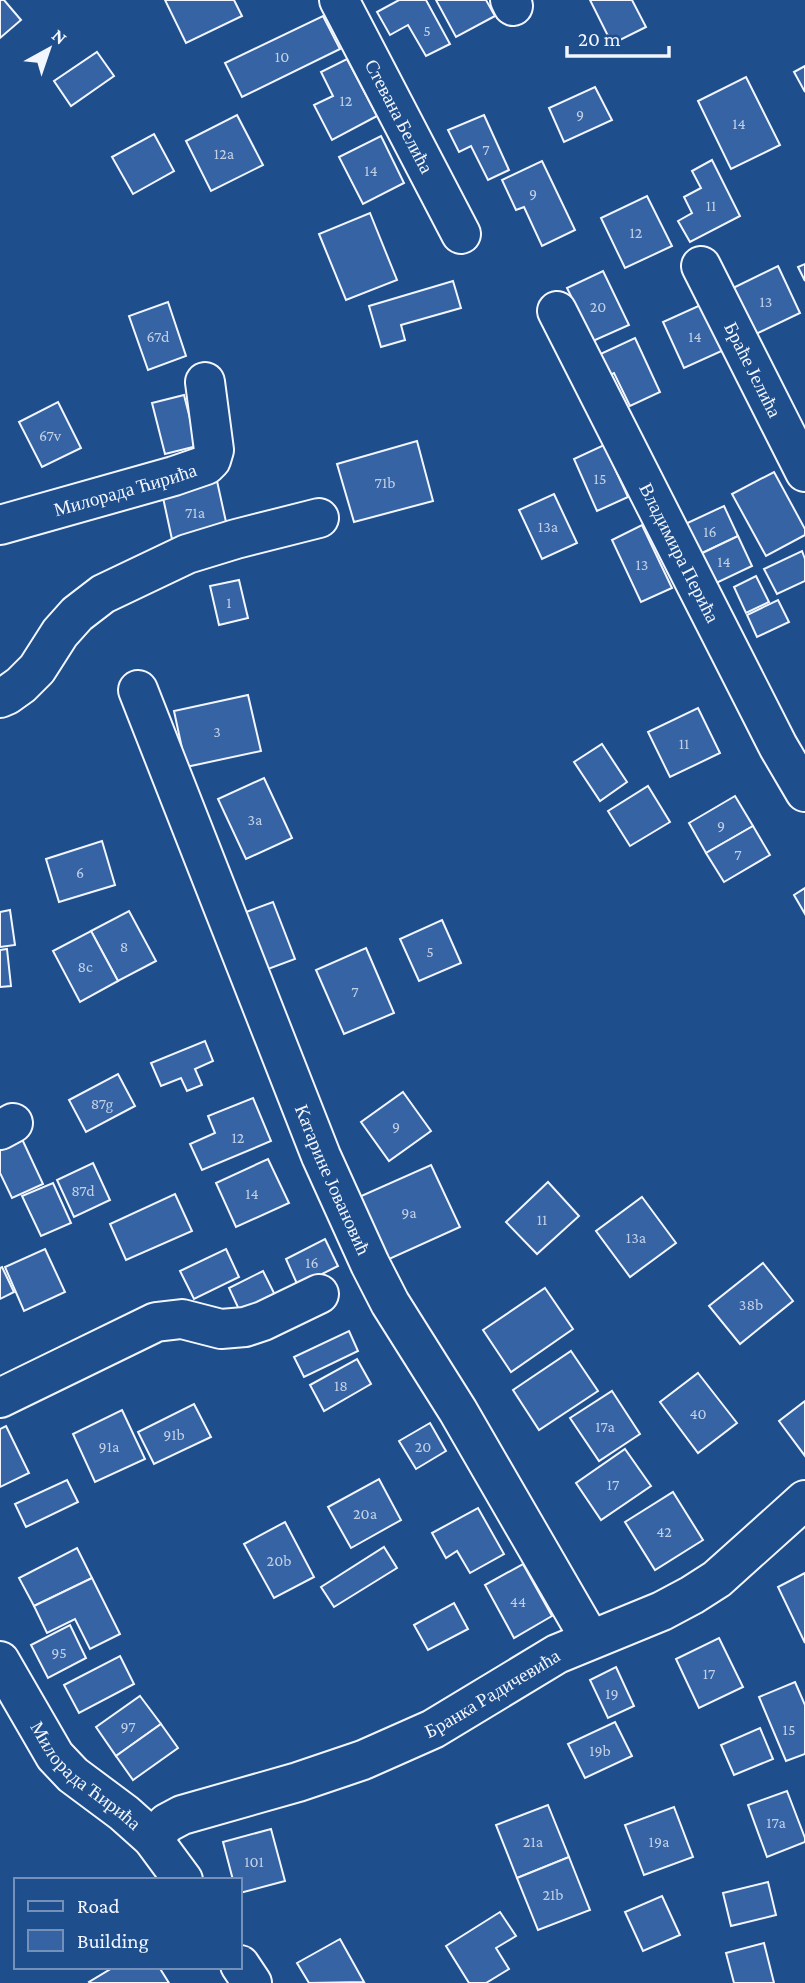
<svg xmlns="http://www.w3.org/2000/svg" width="805" height="1983" viewBox="0 0 805 1983" font-family="'Crimson Pro',serif">
  <rect width="100%" height="100%" fill="#1f4e8c"/>
  <g fill="#3563a3" stroke="#f2f6ff" stroke-width="2">
    <polygon points="0,0 4,0 21,20 0,38"/>
    <polygon points="165,0 234,0 242,16 186,43"/>
    <polygon points="399,0 426,0 450,44 426,56 408,25 390,35 377,12"/>
    <polygon points="436,0 486,0 495,16 456,37"/>
    <polygon points="590,0 632,0 646,27 612,44"/>
    <polygon points="323,16 340,49 242,97 225,63"/>
    <polygon points="97,52 114,76 71,106 54,81"/>
    <polygon points="347,59 377,116 332,140 314,105 333,96 321,72"/>
    <polygon points="805,66 805,92 794,72"/>
    <polygon points="746,77 780,145 731,169 698,101"/>
    <polygon points="595,87 612,120 564,142 549,108"/>
    <polygon points="237,115 263,165 211,191 186,141"/>
    <polygon points="484,115 509,170 488,180 471,146 459,152 448,130"/>
    <polygon points="154,134 174,171 133,194 112,157"/>
    <polygon points="381,136 404,183 363,204 339,157"/>
    <polygon points="712,160 740,216 690,242 678,221 692,213 684,197 701,188 692,171"/>
    <polygon points="542,161 575,230 542,246 524,207 516,210 502,180"/>
    <polygon points="647,196 672,246 625,268 601,218"/>
    <polygon points="370,213 397,280 346,300 319,234"/>
    <polygon points="805,264 805,281 798,267"/>
    <polygon points="778,266 800,313 754,335 731,289"/>
    <polygon points="603,271 629,325 593,341 567,288"/>
    <polygon points="453,281 461,308 401,325 405,340 381,347 369,306"/>
    <polygon points="168,302 186,356 148,370 129,316"/>
    <polygon points="705,303 726,349 684,368 663,322"/>
    <polygon points="635,338 660,392 630,406 614,373 604,378 594,357"/>
    <polygon points="184,395 197,446 165,454 152,403"/>
    <polygon points="58,402 81,448 42,467 19,422"/>
    <polygon points="417,441 433,501 354,522 337,464"/>
    <polygon points="604,445 628,497 597,511 574,459"/>
    <polygon points="774,472 805,529 805,535 766,556 732,494"/>
    <polygon points="217,481 228,531 173,544 162,493"/>
    <polygon points="554,494 577,543 542,559 519,510"/>
    <polygon points="724,506 738,536 696,556 681,526"/>
    <polygon points="642,525 672,588 641,602 612,540"/>
    <polygon points="738,536 752,566 710,586 696,556"/>
    <polygon points="802,551 805,559 805,581 777,594 764,569"/>
    <polygon points="756,576 769,602 746,613 734,587"/>
    <polygon points="239,580 248,618 219,625 210,586"/>
    <polygon points="778,600 789,622 757,637 747,615"/>
    <polygon points="248,695 261,751 186,767 174,711"/>
    <polygon points="698,708 720,753 670,777 648,732"/>
    <polygon points="602,744 627,782 600,801 574,762"/>
    <polygon points="264,778 292,838 246,859 218,799"/>
    <polygon points="648,786 670,822 630,846 608,811"/>
    <polygon points="735,796 753,826 706,853 689,823"/>
    <polygon points="753,826 770,855 724,882 706,853"/>
    <polygon points="102,841 115,885 59,902 46,859"/>
    <polygon points="805,888 805,914 794,895"/>
    <polygon points="273,902 295,959 260,972 238,915"/>
    <polygon points="10,910 15,945 0,947 0,912"/>
    <polygon points="129,911 156,961 118,981 91,931"/>
    <polygon points="442,920 461,963 419,981 400,939"/>
    <polygon points="91,931 118,981 80,1002 53,951"/>
    <polygon points="366,948 394,1013 344,1034 316,970"/>
    <polygon points="7,949 11,986 0,987 0,950"/>
    <polygon points="205,1041 213,1061 195,1069 202,1085 187,1091 181,1078 161,1086 151,1063"/>
    <polygon points="118,1074 135,1106 86,1132 69,1100"/>
    <polygon points="403,1092 431,1131 389,1161 361,1122"/>
    <polygon points="253,1098 271,1141 202,1170 190,1144 215,1133 208,1116"/>
    <polygon points="22,1139 43,1184 12,1198 0,1173 0,1149"/>
    <polygon points="268,1159 289,1203 236,1227 216,1183"/>
    <polygon points="93,1163 110,1200 74,1217 57,1180"/>
    <polygon points="431,1165 460,1227 387,1260 359,1197"/>
    <polygon points="548,1182 579,1216 537,1254 506,1222"/>
    <polygon points="53,1183 71,1223 41,1236 22,1196"/>
    <polygon points="175,1194 192,1231 126,1260 110,1224"/>
    <polygon points="642,1197 676,1243 630,1277 596,1231"/>
    <polygon points="325,1239 338,1266 298,1286 286,1259"/>
    <polygon points="45,1249 65,1292 24,1311 5,1267"/>
    <polygon points="226,1249 239,1277 194,1299 180,1271"/>
    <polygon points="763,1263 793,1301 740,1344 709,1306"/>
    <polygon points="2,1267 14,1292 0,1299 0,1268"/>
    <polygon points="263,1271 277,1299 242,1316 229,1288"/>
    <polygon points="545,1288 573,1329 511,1372 483,1330"/>
    <polygon points="349,1331 358,1351 304,1377 294,1357"/>
    <polygon points="571,1351 598,1391 539,1430 513,1390"/>
    <polygon points="357,1359 371,1384 324,1411 310,1385"/>
    <polygon points="698,1373 737,1423 698,1453 660,1402"/>
    <polygon points="612,1391 640,1434 599,1461 570,1418"/>
    <polygon points="805,1401 805,1456 779,1421"/>
    <polygon points="194,1404 211,1437 154,1464 138,1432"/>
    <polygon points="122,1410 145,1459 95,1482 73,1434"/>
    <polygon points="430,1423 446,1451 416,1469 399,1441"/>
    <polygon points="6,1426 29,1473 0,1487 0,1429"/>
    <polygon points="625,1449 651,1486 601,1520 576,1483"/>
    <polygon points="379,1479 401,1520 351,1548 328,1507"/>
    <polygon points="67,1480 78,1502 26,1527 15,1504"/>
    <polygon points="673,1492 703,1540 655,1570 625,1522"/>
    <polygon points="478,1508 504,1554 470,1573 457,1551 446,1558 432,1533"/>
    <polygon points="285,1522 314,1577 274,1598 244,1544"/>
    <polygon points="384,1547 397,1568 334,1607 321,1587"/>
    <polygon points="77,1548 92,1578 34,1606 19,1578"/>
    <polygon points="523,1564 552,1616 514,1638 485,1585"/>
    <polygon points="805,1573 805,1643 778,1587"/>
    <polygon points="92,1578 120,1634 90,1649 75,1619 47,1633 34,1606"/>
    <polygon points="454,1603 468,1629 428,1650 414,1625"/>
    <polygon points="70,1625 86,1658 48,1678 31,1645"/>
    <polygon points="719,1638 743,1687 699,1708 676,1659"/>
    <polygon points="120,1656 134,1684 79,1713 64,1685"/>
    <polygon points="616,1667 634,1706 608,1718 590,1680"/>
    <polygon points="795,1682 805,1705 805,1754 786,1761 759,1697"/>
    <polygon points="140,1696 161,1724 116,1756 96,1727"/>
    <polygon points="615,1722 632,1756 585,1778 568,1744"/>
    <polygon points="161,1724 178,1748 133,1780 116,1756"/>
    <polygon points="760,1728 773,1759 734,1775 721,1745"/>
    <polygon points="787,1791 805,1838 805,1842 767,1857 748,1805"/>
    <polygon points="548,1805 569,1857 517,1878 496,1825"/>
    <polygon points="674,1807 693,1857 644,1875 625,1825"/>
    <polygon points="271,1829 285,1881 240,1893 240,1880 233,1880 223,1842"/>
    <polygon points="569,1857 590,1910 538,1930 517,1878"/>
    <polygon points="768,1882 776,1915 731,1926 723,1893"/>
    <polygon points="662,1896 680,1935 643,1951 625,1912"/>
    <polygon points="500,1912 516,1936 496,1948 509,1969 486,1983 469,1983 446,1946"/>
    <polygon points="340,1939 364,1982 309,1983 297,1963"/>
    <polygon points="764,1943 774,1983 734,1983 726,1953"/>
    <polygon points="114,1967 159,1967 169,1983 90,1983 89,1982"/>
  </g>
  <g fill="none" stroke-linecap="round" stroke-linejoin="round">
    <defs>
      <g id="minor">
        <path id="s1" d="M339 0 461 234"/>
        <polyline points="510,0 513,6"/>
        <path id="s2" d="M701 266 805 472"/>
        <path id="s3" d="M557 311 778 746 805 792"/>
        <path id="s4" d="M0 525 174 476 206 465 211 460 214 450 205 382"/>
        <path id="s5" d="M138 690 321 1156 370 1264 390 1303 458 1411 590 1639"/>
        <polyline points="0,698 7,695 21,685 37,669 60,633 77,614 103,594 187,554 236,539 319,518"/>
        <polyline points="0,1130 13,1123"/>
        <polyline points="0,1398 156,1322 182,1319 221,1329 245,1327 263,1321 319,1294"/>
        <path id="s6" d="M0 1661 55 1756 73 1775 124 1813 152 1838 183 1880"/>
        <path id="s7" d="M152 1838 167 1823 182 1815 298 1782 363 1760 433 1729 557 1654 662 1611 692 1595 717 1579 805 1500"/>
        <polyline points="240,1965 252,1983"/>
      </g>
    </defs>
    <use href="#minor" stroke="#f2f6ff" stroke-width="42"/>
    <use href="#minor" stroke="#1f4e8c" stroke-width="38"/>
  </g>
  <g text-anchor="middle" stroke-width="5" stroke-linejoin="round" paint-order="stroke">
    <g font-size="16" fill="#c3d1e8">
      <text x="427" y="36">5</text>
      <text x="282" y="62">10</text>
      <text x="346" y="106">12</text>
      <text x="580" y="120">9</text>
      <text x="739" y="129">14</text>
      <text x="486" y="155">7</text>
      <text x="224" y="159">12a</text>
      <text x="371" y="176">14</text>
      <text x="533" y="199">9</text>
      <text x="711" y="211">11</text>
      <text x="636" y="238">12</text>
      <text x="766" y="307">13</text>
      <text x="598" y="312">20</text>
      <text x="158" y="342">67d</text>
      <text x="695" y="342">14</text>
      <text x="50" y="441">67v</text>
      <text x="600" y="484">15</text>
      <text x="385" y="488">71b</text>
      <text x="195" y="518">71a</text>
      <text x="548" y="532">13a</text>
      <text x="710" y="537">16</text>
      <text x="724" y="567">14</text>
      <text x="642" y="570">13</text>
      <text x="229" y="608">1</text>
      <text x="217" y="737">3</text>
      <text x="684" y="749">11</text>
      <text x="255" y="825">3a</text>
      <text x="721" y="831">9</text>
      <text x="738" y="860">7</text>
      <text x="80" y="878">6</text>
      <text x="124" y="952">8</text>
      <text x="430" y="957">5</text>
      <text x="85" y="972">8c</text>
      <text x="355" y="997">7</text>
      <text x="102" y="1109">87g</text>
      <text x="396" y="1132">9</text>
      <text x="238" y="1143">12</text>
      <text x="83" y="1196">87d</text>
      <text x="252" y="1199">14</text>
      <text x="409" y="1218">9a</text>
      <text x="542" y="1225">11</text>
      <text x="636" y="1243">13a</text>
      <text x="312" y="1268">16</text>
      <text x="751" y="1310">38b</text>
      <text x="341" y="1391">18</text>
      <text x="698" y="1419">40</text>
      <text x="605" y="1432">17a</text>
      <text x="174" y="1440">91b</text>
      <text x="109" y="1452">91a</text>
      <text x="423" y="1452">20</text>
      <text x="613" y="1490">17</text>
      <text x="365" y="1519">20a</text>
      <text x="664" y="1537">42</text>
      <text x="279" y="1566">20b</text>
      <text x="518" y="1607">44</text>
      <text x="59" y="1658">95</text>
      <text x="709" y="1679">17</text>
      <text x="612" y="1699">19</text>
      <text x="128" y="1732">97</text>
      <text x="789" y="1735">15</text>
      <text x="600" y="1756">19b</text>
      <text x="776" y="1828">17a</text>
      <text x="533" y="1847">21a</text>
      <text x="659" y="1847">19a</text>
      <text x="254" y="1867">101</text>
      <text x="553" y="1900">21b</text>
    </g>
    <g font-size="19" fill="#f2f6ff" stroke="#1f4e8c">
      <text dy="7" stroke="none"><textPath href="#s1" startOffset="131">Стевана Белића</textPath></text>
      <text dy="7" stroke="none"><textPath href="#s2" startOffset="116">Браће Јелића</textPath></text>
      <text dy="7" stroke="none"><textPath href="#s4" startOffset="130">Милорада Ћирића</textPath></text>
      <text dy="7" stroke="none"><textPath href="#s3" startOffset="271">Владимира Перића</textPath></text>
      <text dy="7" stroke="none"><textPath href="#s5" startOffset="527">Катарине Јовановић</textPath></text>
      <text dy="7" stroke="none"><textPath href="#s7" startOffset="373">Бранка Радичевића</textPath></text>
      <text dy="7" stroke="none"><textPath href="#s6" startOffset="145">Милорада Ћирића</textPath></text>
    </g>
  </g>
  <rect x="14" y="1878" width="228" height="91" fill="#1f4e8c" stroke="#7391ba" stroke-width="2"/>
  <rect x="28" y="1901" width="35" height="10" fill="#1f4e8c" stroke="#7391ba" stroke-width="2"/>
  <text x="77" y="1913" font-size="21" fill="#f2f6ff">Road</text>
  <rect x="28" y="1930" width="35" height="21" fill="#3563a3" stroke="#7391ba" stroke-width="2"/>
  <text x="77" y="1948" font-size="21" fill="#f2f6ff">Building</text>
  <g transform="translate(49 49) rotate(40)" stroke="#1f4e8c" stroke-width="5" paint-order="stroke">
  <path d="M0-5L12 26L0 18L-12 26Z" fill="#f2f6ff"/>
  <text y="-10" font-size="19" font-weight="bold" text-anchor="middle" fill="#f2f6ff">N</text>
  </g>
  <path d="M567 46v10h102v-10" fill="none" stroke="#f2f6ff" stroke-width="3.5"/>
  <text x="578" y="46" font-size="21" fill="#f2f6ff" stroke="#1f4e8c" stroke-width="5" paint-order="stroke">20 m</text>
</svg>
